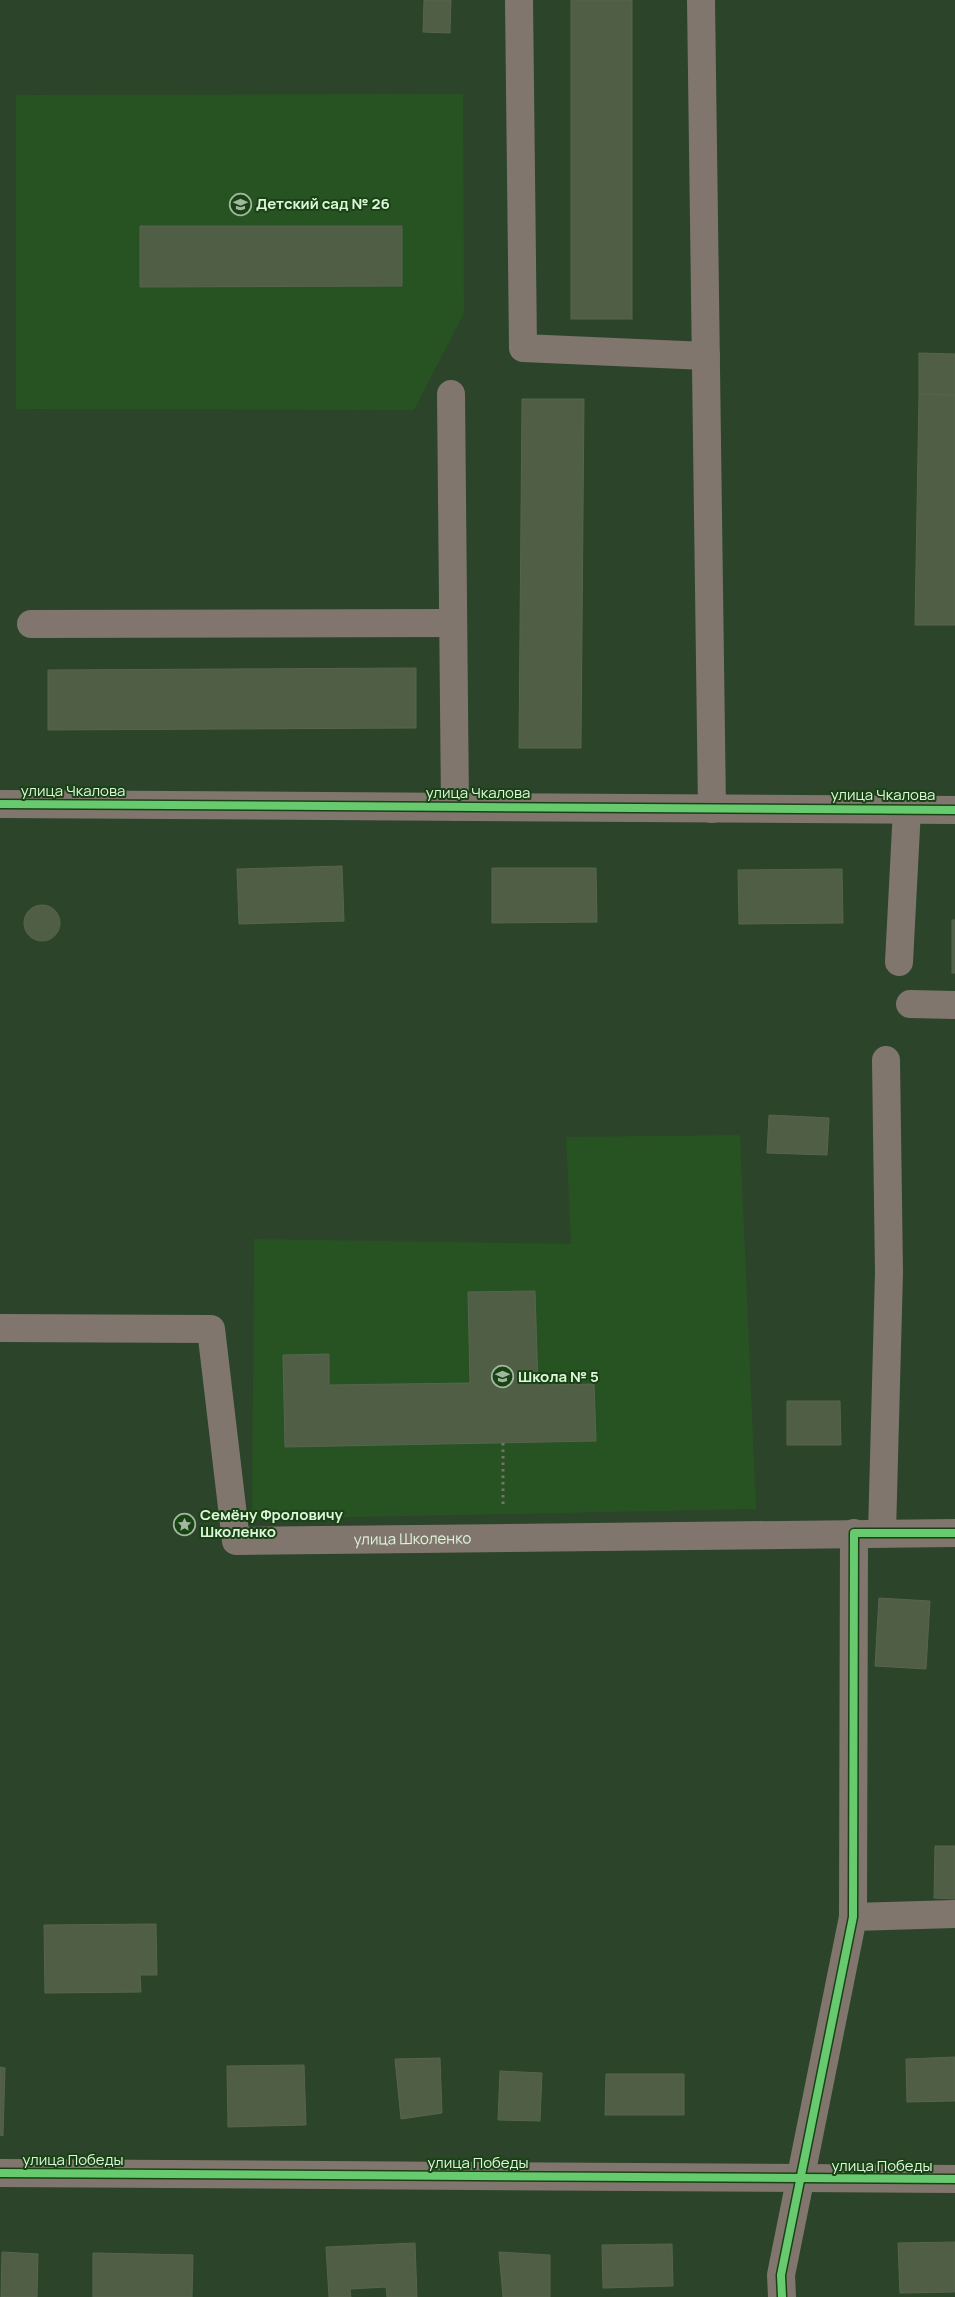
<svg xmlns="http://www.w3.org/2000/svg" width="955" height="2297" viewBox="0 0 955 2297" font-family="Manrope,sans-serif">
  <rect width="100%" height="100%" fill="#2c442a"/>
  <g fill="#275322">
    <polygon points="463,94 464,313 414,410 16,409 16,95"/>
    <polygon points="740,1135 756,1509 252,1519 254,1239 571,1244 566,1137"/>
  </g>
  <g fill="#505e46" stroke="#57654e">
    <polygon points="424,0 451,0 450,33 423,32"/>
    <rect x="571" y="0" width="61" height="319"/>
    <polygon points="140,226 402,226 402,286 140,287"/>
    <polygon points="919,353 955,354 955,395 919,394"/>
    <polygon points="919,394 955,395 955,625 915,625"/>
    <polygon points="522,399 584,399 581,748 519,748"/>
    <polygon points="416,668 416,728 48,730 48,670"/>
    <polygon points="342,866 344,921 239,924 237,869"/>
    <polygon points="492,868 596,868 597,922 492,923"/>
    <polygon points="842,869 843,923 739,924 738,870"/>
    <circle cx="42" cy="923" r="18"/>
    <rect x="952" y="920" width="3" height="53"/>
    <polygon points="769,1115 829,1118 827,1155 767,1153"/>
    <polygon points="535,1291 538,1385 594,1384 596,1441 285,1447 283,1355 329,1354 329,1385 470,1383 468,1292"/>
    <polygon points="787,1401 840,1401 841,1445 787,1445"/>
    <polygon points="879,1598 930,1601 926,1669 875,1666"/>
    <polygon points="935,1846 955,1846 955,1899 934,1898"/>
    <polygon points="156,1924 157,1975 140,1975 141,1992 45,1993 44,1925"/>
    <polygon points="955,2057 955,2101 907,2102 906,2059"/>
    <polygon points="440,2058 442,2113 401,2119 395,2059"/>
    <polygon points="304,2065 306,2125 228,2127 227,2066"/>
    <polygon points="0,2067 5,2068 3,2136 0,2135"/>
    <polygon points="500,2071 542,2073 540,2121 498,2120"/>
    <polygon points="606,2074 684,2074 684,2115 605,2115"/>
    <polygon points="955,2242 955,2292 900,2293 898,2243"/>
    <polygon points="415,2243 417,2297 387,2297 386,2287 350,2289 351,2297 329,2297 326,2247"/>
    <polygon points="672,2244 673,2286 603,2288 602,2245"/>
    <polygon points="2,2252 38,2254 37,2297 1,2297"/>
    <polygon points="499,2252 550,2255 550,2297 503,2297"/>
    <polygon points="93,2253 193,2255 192,2297 93,2297"/>
  </g>
  <g fill="none" stroke-linecap="round" stroke-linejoin="round">
    <polyline stroke="#76756a" stroke-width="3" stroke-dasharray="2.5 4" stroke-linecap="butt" points="503,1443 503,1507"/>
    <g stroke="#80766e" stroke-width="28">
      <polyline points="519,0 523,348 706,356"/>
      <polyline points="701,0 712,809"/>
      <polyline points="451,394 455,807"/>
      <polyline points="31,624 453,623"/>
      <polyline points="0,804 955,810"/>
      <polyline points="899,962 907,809"/>
      <polyline points="910,1004 955,1005"/>
      <path id="s1" d="M0 1328 211 1329 236 1541 955 1533"/>
      <polyline points="882,1533 889,1272 886,1060"/>
      <polyline points="853,1917 955,1914"/>
      <polyline points="0,2173 955,2179"/>
      <polyline points="782,2297 781,2275 853,1917 854,1533"/>
    </g>
    <defs>
      <g id="cycleway">
        <polyline points="0,804 955,810"/>
        <polyline points="0,2173 955,2179"/>
        <polyline points="782,2297 781,2275 853,1917 854,1533 955,1533"/>
      </g>
    </defs>
    <use href="#cycleway" stroke="#194315" stroke-width="11"/>
    <use href="#cycleway" stroke="#67ca6e" stroke-width="8"/>
  </g>
  <defs>
    <symbol id="school-ring" viewBox="-11 -11 22 22"><circle r="9.5" fill="#194315" stroke="#a0b89d" stroke-width="1.5"/><path d="M0-5L7-2L0 1L-7-2ZM-4 1L0 2.5L4 1V4Q0 6-4 4Z" fill="#a0b89d"/></symbol>
    <symbol id="sight-ring" viewBox="-11 -11 22 22"><circle r="9.5" fill="#194315" stroke="#a0b89d" stroke-width="1.5"/><path d="M0-6L1.8-2.2L6-1.7L2.9 1.2L3.7 5.4L0 3.3L-3.7 5.4L-2.9 1.2L-6-1.7L-1.8-2.2Z" fill="#a0b89d"/></symbol>
  </defs>
  <g fill-rule="evenodd">
    <use href="#school-ring" x="228" y="192" width="25" height="25"/>
    <use href="#school-ring" x="490" y="1364" width="25" height="25"/>
    <use href="#sight-ring" x="172" y="1512" width="25" height="25"/>
  </g>
  <g text-anchor="middle" stroke-width="4" stroke-linejoin="round" paint-order="stroke">
    <g font-size="15" font-weight="bold" fill="#def6db" stroke="#194315" text-anchor="start">
      <text x="256" y="209">Детский сад № 26</text>
      <text x="518" y="1382">Школа № 5</text>
      <text x="200" y="1520">Семёну Фроловичу<tspan x="200" dy="17">Школенко</tspan></text>
    </g>
    <g font-size="15" fill="#def6db" stroke="#194315">
      <text x="73" y="796">улица Чкалова</text>
      <text x="478" y="798">улица Чкалова</text>
      <text x="883" y="800">улица Чкалова</text>
      <text dy="5" stroke="none"><textPath href="#s1" startOffset="601">улица Школенко</textPath></text>
      <text x="73" y="2165">улица Победы</text>
      <text x="478" y="2168">улица Победы</text>
      <text x="882" y="2171">улица Победы</text>
    </g>
  </g>
</svg>
